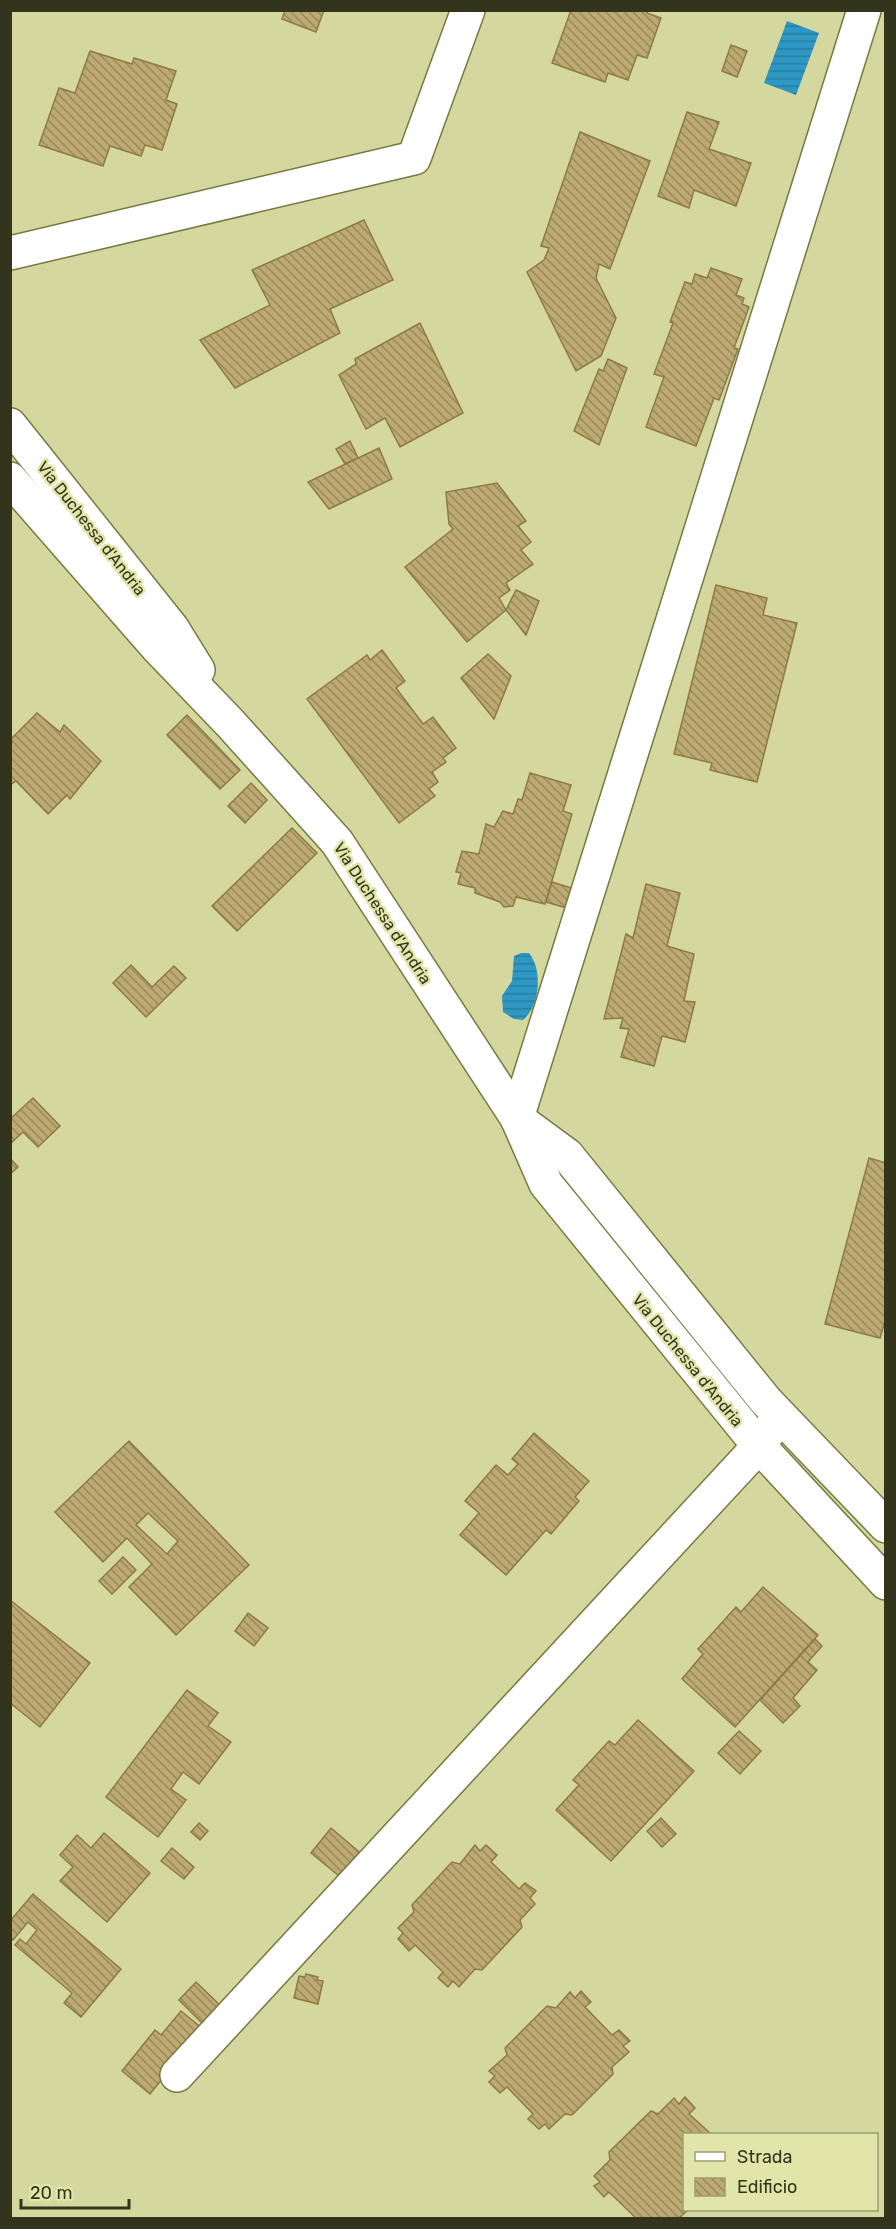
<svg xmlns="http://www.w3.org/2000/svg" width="896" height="2229" viewBox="0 0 896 2229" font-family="Rubik,sans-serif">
  <defs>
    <pattern id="water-rules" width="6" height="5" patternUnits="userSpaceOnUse" patternTransform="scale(1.5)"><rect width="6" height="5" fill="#2e98c4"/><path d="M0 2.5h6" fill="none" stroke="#287d9e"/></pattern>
    <pattern id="building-back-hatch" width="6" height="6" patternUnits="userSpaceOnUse" patternTransform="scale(1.5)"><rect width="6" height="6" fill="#bda972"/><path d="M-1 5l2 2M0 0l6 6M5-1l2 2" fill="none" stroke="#9a8a5d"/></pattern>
  </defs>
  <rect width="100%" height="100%" fill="#d5d89e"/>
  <g fill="url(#water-rules)">
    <polygon points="787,21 819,33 796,95 764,83"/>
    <path d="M521 953H529C543 970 540 1006 523 1020L514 1019 503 1012 502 996 512 981 514 956Z"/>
  </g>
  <g fill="url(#building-back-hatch)" stroke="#8d7a44" stroke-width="1.5" fill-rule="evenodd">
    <polygon points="285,10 324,10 316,32 282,19"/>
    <polygon points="571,10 648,10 647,13 661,18 647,58 637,55 628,80 608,73 605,82 552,63"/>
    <polygon points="731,45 747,51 737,77 722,71"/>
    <polygon points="90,51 132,64 134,58 176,71 166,100 177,104 162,150 145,145 141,156 110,146 103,166 39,145 59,88 75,93"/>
    <polygon points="687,112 719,122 709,149 751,163 736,206 694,190 689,208 658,196"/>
    <polygon points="580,132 650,161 610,269 599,264 596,278 616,318 601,356 576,371 527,272 544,260 549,248 541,246"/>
    <polygon points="364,220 393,280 330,309 340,333 235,388 200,340 270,305 252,270"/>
    <polygon points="711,268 742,279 736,295 744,298 742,304 749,307 734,348 738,349 719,400 714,398 696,446 646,427 664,377 654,374 673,323 670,322 685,282 692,284 695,274 707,278"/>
    <polygon points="420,323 463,413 400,447 385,418 366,429 339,375 356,364 355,359"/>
    <polygon points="608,359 627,368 599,445 574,431 599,369 603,371"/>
    <polygon points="350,441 358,458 345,464 336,449"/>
    <polygon points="379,448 392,479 329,509 308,482"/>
    <polygon points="497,483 526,521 518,526 531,542 521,550 533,564 506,583 510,590 499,598 506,610 467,642 405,567 453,529 449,524 446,492"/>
    <polygon points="716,585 767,598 763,615 797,623 757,782 710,770 712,763 674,754"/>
    <polygon points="516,590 539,601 526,635 506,610"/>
    <polygon points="382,650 405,681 396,688 423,724 433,717 456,748 443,758 446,762 432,772 438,782 429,789 435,796 399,823 307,699 367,655 370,660"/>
    <polygon points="488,654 511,676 494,719 461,678"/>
    <polygon points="37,713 60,732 64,725 101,761 70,799 67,795 48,814 16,781 10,785 10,740"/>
    <polygon points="187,715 240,770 220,789 167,735"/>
    <polygon points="530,773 571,785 563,811 572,814 545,904 516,897 513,906 504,907 500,902 475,893 475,888 458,884 461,873 456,872 462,851 479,854 486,824 494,827 503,811 513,814 518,799 522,800"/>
    <polygon points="251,783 267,800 245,823 228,806"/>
    <polygon points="292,828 317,853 237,931 212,906"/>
    <polygon points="552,882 578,890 573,910 546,902"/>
    <polygon points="646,884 680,893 667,946 694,954 684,1001 695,1002 685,1042 662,1036 654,1066 621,1057 629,1029 620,1028 623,1018 604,1019 626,934 633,938"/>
    <polygon points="131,965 152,987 174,966 186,978 146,1017 113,983"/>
    <polygon points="33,1098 60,1126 38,1147 23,1132 10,1144 10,1119"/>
    <polygon points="10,1158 18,1167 10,1174"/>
    <polygon points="869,1158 886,1163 886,1318 880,1338 825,1324"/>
    <polygon points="534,1433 589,1481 575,1497 579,1501 551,1534 546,1530 506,1575 460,1535 479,1513 465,1501 496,1465 508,1475 518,1464 512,1459"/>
    <path d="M129 1441 249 1565 176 1635 129 1587 152 1564 127 1538 103 1562 55 1512ZM148 1513 178 1541 167 1554 136 1525Z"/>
    <polygon points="123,1557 136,1570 112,1594 99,1581"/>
    <polygon points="763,1587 818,1635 735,1727 682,1679 703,1654 698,1649 736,1607 741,1612"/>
    <polygon points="10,1600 90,1663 40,1727 10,1703"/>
    <polygon points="248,1613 268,1628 254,1646 235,1631"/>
    <polygon points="815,1639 822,1646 808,1662 817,1670 793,1698 800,1706 783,1723 760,1700"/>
    <polygon points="187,1690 218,1713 208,1726 231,1742 199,1784 183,1772 171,1789 186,1800 158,1837 106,1797"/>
    <polygon points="638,1720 694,1771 611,1861 556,1810 579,1785 573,1780 609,1741 615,1745"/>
    <polygon points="739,1731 761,1751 740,1774 718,1753"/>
    <polygon points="661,1818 676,1834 662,1847 647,1831"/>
    <polygon points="199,1823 208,1831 200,1840 191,1832"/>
    <polygon points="331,1828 364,1856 344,1880 311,1853"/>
    <polygon points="104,1833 150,1873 107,1922 60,1881 73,1867 60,1855 77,1835 91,1848"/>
    <polygon points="475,1845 480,1851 486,1845 497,1855 491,1862 519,1889 525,1883 536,1891 530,1898 535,1904 520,1920 522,1927 482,1970 475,1969 459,1987 453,1981 448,1987 438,1978 443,1972 415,1945 409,1951 398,1939 403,1933 398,1928 414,1912 412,1905 452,1862 460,1864"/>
    <polygon points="172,1848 194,1867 184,1879 161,1861"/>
    <polygon points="33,1894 121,1969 81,2017 64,2003 72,1993 15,1945 20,1939 26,1944 37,1930 28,1922 13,1940 10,1938 10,1921"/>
    <polygon points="306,1974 318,1977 317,1980 323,1981 318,2004 294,1998 299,1976 305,1977"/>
    <polygon points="196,1982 224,2009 206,2027 179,2000"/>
    <polygon points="581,1991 591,2002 585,2007 612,2035 619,2030 630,2041 623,2046 629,2052 612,2067 613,2074 572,2115 565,2114 549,2129 545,2124 539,2129 528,2119 533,2114 507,2087 500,2093 489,2082 495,2076 489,2071 507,2055 505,2048 547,2006 556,2008 570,1992 575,1998"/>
    <polygon points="181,2011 203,2029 150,2094 122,2071 155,2030 161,2035"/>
    <polygon points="685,2097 695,2108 689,2114 711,2134 684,2134 684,2210 688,2210 679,2218 636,2218 609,2192 604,2197 594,2186 600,2182 594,2176 610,2160 609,2152 651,2111 658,2114 674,2098 679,2104"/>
  </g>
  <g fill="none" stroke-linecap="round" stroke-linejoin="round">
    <defs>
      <g id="minor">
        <polyline points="10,253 414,158 468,10"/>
        <polyline points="10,425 172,628 198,670"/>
        <polyline points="10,479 156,646 230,723 337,842 517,1118 546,1184 759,1446 886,1583"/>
        <polyline points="517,1118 864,10"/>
        <polyline points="518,1119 567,1155 766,1401 886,1526"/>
        <polyline points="177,2075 759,1446 779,1416"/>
      </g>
    </defs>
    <use href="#minor" stroke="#777942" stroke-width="36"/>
    <use href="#minor" stroke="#fff" stroke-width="33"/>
  </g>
  <g text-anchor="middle" stroke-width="5" stroke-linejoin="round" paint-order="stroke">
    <g font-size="16" fill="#33341c" stroke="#e2e5aa">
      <text transform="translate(92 528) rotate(52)" y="6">Via Duchessa d'Andria</text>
      <text transform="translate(383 913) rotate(57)" y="6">Via Duchessa d'Andria</text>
      <text transform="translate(688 1360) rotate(51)" y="6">Via Duchessa d'Andria</text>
    </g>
  </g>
  <rect width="896" height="2229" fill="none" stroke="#33341c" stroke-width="24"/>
  <rect x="683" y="2133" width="195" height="78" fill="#e2e5aa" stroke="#9c9e71" stroke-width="1.5"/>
  <rect x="695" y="2152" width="30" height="9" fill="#ffffff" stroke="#9c9e71" stroke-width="1.5"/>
  <text x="737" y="2163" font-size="18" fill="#33341c">Strada</text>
  <rect x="695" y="2178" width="30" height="18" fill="url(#building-back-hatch)" stroke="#9c9e71" stroke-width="1.5"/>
  <text x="737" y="2193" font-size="18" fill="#33341c">Edificio</text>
  <path d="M21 2199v9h108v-9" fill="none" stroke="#33341c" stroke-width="3"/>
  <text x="30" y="2199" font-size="18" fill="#33341c" stroke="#e2e5aa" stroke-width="4.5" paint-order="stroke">20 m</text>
</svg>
